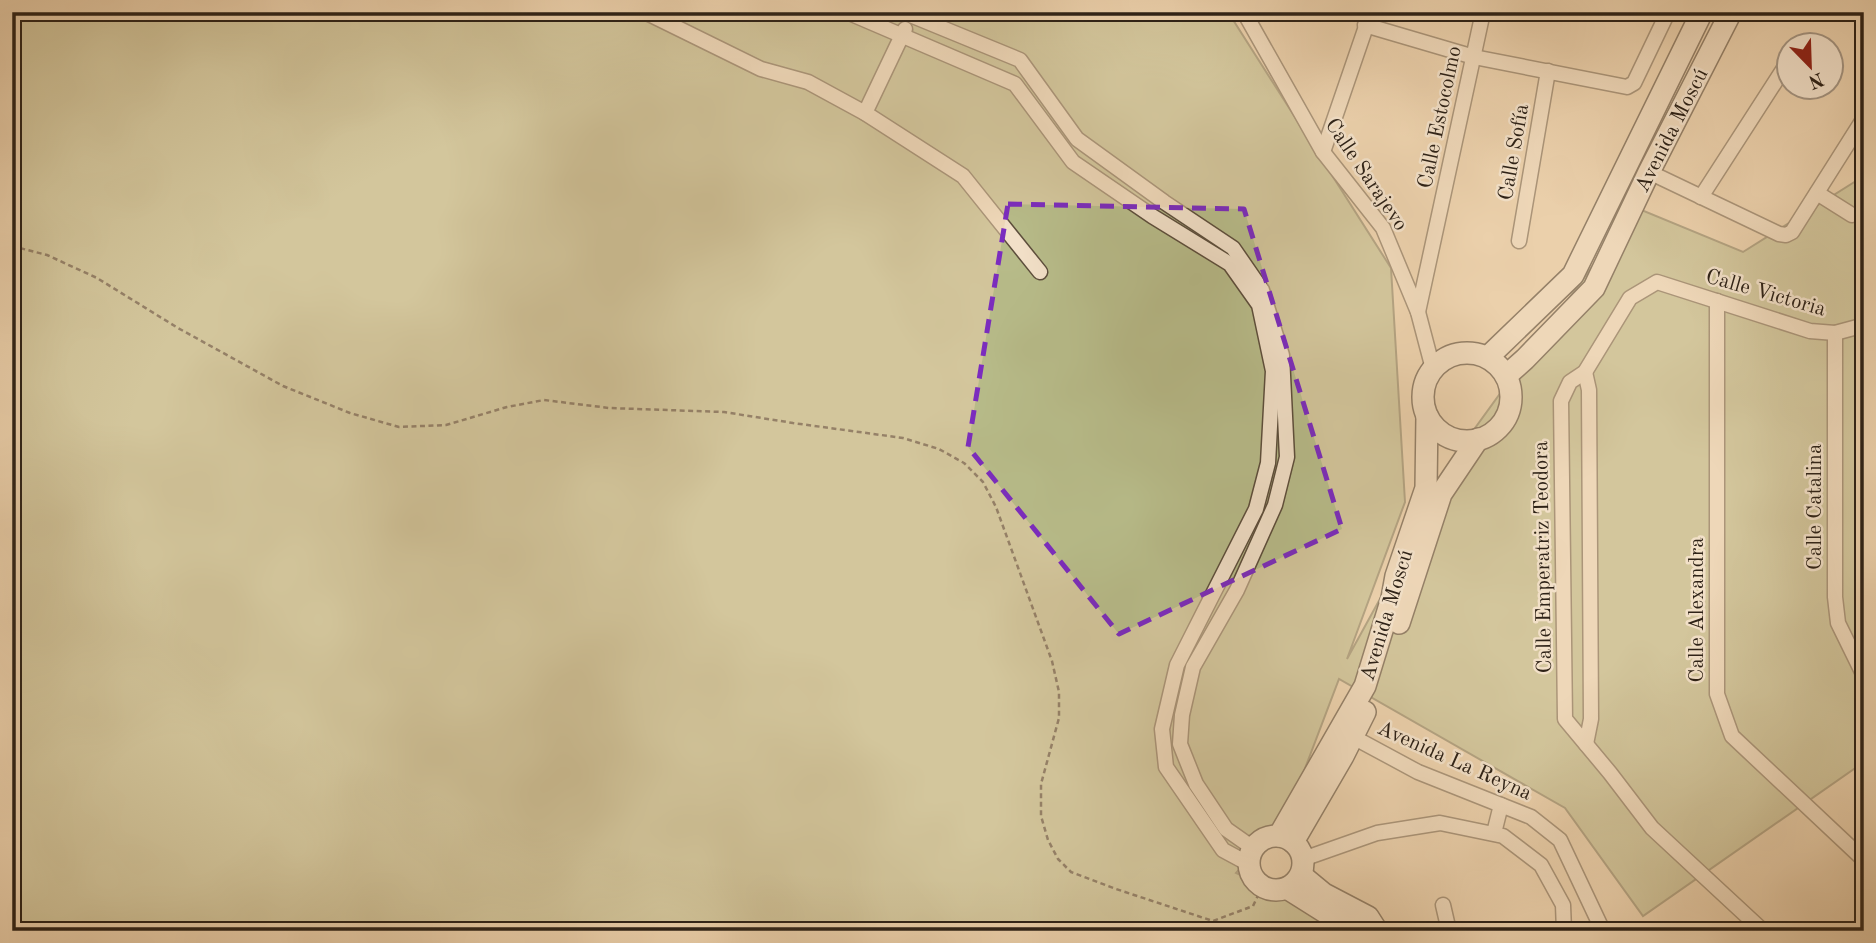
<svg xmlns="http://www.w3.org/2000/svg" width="1876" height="943" viewBox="0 0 1876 943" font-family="'Old Standard TT',serif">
  <rect width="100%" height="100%" fill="#ebd0ab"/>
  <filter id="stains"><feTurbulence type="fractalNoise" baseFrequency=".00286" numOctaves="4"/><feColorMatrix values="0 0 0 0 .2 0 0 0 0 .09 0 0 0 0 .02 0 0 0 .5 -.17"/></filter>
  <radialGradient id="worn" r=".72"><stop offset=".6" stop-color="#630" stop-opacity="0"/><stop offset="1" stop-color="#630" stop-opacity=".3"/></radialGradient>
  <polygon fill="#b7bb89" stroke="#726e50" stroke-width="2" points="12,12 1157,12 1161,18 1170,12 1228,12 1391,268 1405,502 1347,659 1470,435 1599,257 1627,204 1743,252 1864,176 1864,762 1643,916 1565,808 1339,679 1285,821 1236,873 1343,924 1347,931 12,931"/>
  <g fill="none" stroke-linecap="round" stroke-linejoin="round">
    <defs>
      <g id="street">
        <polyline points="645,12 761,69 808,82 865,113 963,176 1040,272"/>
        <polyline points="847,12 1015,84 1073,162 1152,216 1230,264 1259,305 1273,371 1268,463 1256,509 1177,665 1162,729 1166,767 1223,850 1249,864"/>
        <polyline points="903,12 1020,60 1077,139 1164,202 1233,248 1262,290 1282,355 1287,457 1275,505 1237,590 1193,667 1182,715 1180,744 1196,784 1226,829 1253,848"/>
        <polyline points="1244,12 1323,152 1383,228 1418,312 1433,369"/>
        <polyline points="1365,25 1474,57 1627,87 1634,83 1668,12"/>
        <polyline points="865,113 905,29"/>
        <polyline points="1323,152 1371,12"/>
        <polyline points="1649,172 1779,234 1786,235 1792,232 1864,118"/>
        <polyline points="1817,193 1852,215"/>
        <polyline points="1701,197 1788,62"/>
        <polyline points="1519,241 1548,71"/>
        <polyline points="1717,301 1717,694 1732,736 1864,860"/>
        <polyline points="1418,312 1483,12"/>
        <polyline points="1835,333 1835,597 1838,623 1864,676"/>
        <polyline points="1585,372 1589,390 1591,719 1586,744"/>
        <polyline points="1353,737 1418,772 1531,817 1560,840 1603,931"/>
        <polyline points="1494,833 1501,805"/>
        <polyline points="1303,859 1377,833 1440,823 1503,836 1541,865 1563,905 1564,931"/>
        <polyline points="1443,905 1449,931"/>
        <polyline points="1763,931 1652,828 1610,773 1565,719 1561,401 1570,382 1585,372 1630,298 1657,282 1810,331 1835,333 1861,326 1864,324"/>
      </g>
      <g id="secondary">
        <circle cx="1467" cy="397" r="44"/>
        <polyline points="1488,357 1573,275 1702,12"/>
        <polyline points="1507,375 1525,359 1594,288 1649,172 1731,12"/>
        <polyline points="1399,623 1441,494 1478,439"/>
        <circle cx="1276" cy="863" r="27"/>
        <polyline points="1279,836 1365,686 1392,598 1396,576 1426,488 1427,416"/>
        <polyline points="1293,842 1343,756 1365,712"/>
        <polyline points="1301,875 1324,894 1368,917 1377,931"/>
        <polyline points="1287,888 1341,922 1351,931"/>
      </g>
    </defs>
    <use href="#street" stroke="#5d4e3c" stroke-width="17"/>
    <use href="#secondary" stroke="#2e2217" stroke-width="24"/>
    <polyline stroke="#2e2217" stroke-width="2.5" stroke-dasharray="5 3.5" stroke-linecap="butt" points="12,246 47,255 97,278 178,328 283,386 350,413 399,427 446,425 507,407 544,400 609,408 724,412 793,423 903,438 939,449 964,463 983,482 996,507 1052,661 1059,692 1059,718 1041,784 1041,816 1048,840 1058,859 1071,872 1116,889 1213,921 1253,906 1262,887"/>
    <use href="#street" stroke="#f2e0c8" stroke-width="14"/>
    <use href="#secondary" stroke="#f2e0c8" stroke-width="21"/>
  </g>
  <path d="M0 0H1876V943H0ZM1008 204 1244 209 1342 529 1119 634 968 447Z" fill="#ebd0ab" fill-opacity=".55" fill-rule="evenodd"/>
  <path fill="none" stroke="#7b2cbf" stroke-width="5" stroke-dasharray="14 9" stroke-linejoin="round" d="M1008 204 1244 209 1342 529 1119 634 968 447Z"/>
  <g text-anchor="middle" stroke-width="5" stroke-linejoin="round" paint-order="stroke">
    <g font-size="21" fill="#2e2217" stroke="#f2e0c8">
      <text transform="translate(1439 117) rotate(-78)" y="7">Calle Estocolmo</text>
      <text transform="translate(1671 130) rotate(-63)" y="7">Avenida Moscú</text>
      <text transform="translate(1513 152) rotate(-80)" y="7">Calle Sofía</text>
      <text transform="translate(1367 174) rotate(56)" y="7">Calle Sarajevo</text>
      <text transform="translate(1766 292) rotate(16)" y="7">Calle Victoria</text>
      <text transform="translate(1814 507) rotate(-90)" y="7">Calle Catalina</text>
      <text transform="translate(1542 557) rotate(-91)" y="7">Calle Emperatriz Teodora</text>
      <text transform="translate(1696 610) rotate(-90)" y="7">Calle Alexandra</text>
      <text transform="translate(1386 615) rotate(-73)" y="7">Avenida Moscú</text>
      <text transform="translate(1455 760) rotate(24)" y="7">Avenida La Reyna</text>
    </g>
  </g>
  <rect width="1876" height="943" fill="none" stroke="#ebd0ab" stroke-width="42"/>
  <rect x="14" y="14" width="1848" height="915" fill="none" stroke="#2e2217" stroke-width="3.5"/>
  <rect x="21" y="21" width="1834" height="901" fill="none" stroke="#2e2217" stroke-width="2"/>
  <g transform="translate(1810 66) rotate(157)"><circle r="33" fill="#f2e0c8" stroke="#a49481" stroke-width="2"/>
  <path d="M0-5L12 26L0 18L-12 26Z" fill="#8f2418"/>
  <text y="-10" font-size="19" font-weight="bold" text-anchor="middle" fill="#2e2217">N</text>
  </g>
  <rect width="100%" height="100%" filter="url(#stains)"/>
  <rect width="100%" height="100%" fill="url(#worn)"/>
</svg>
